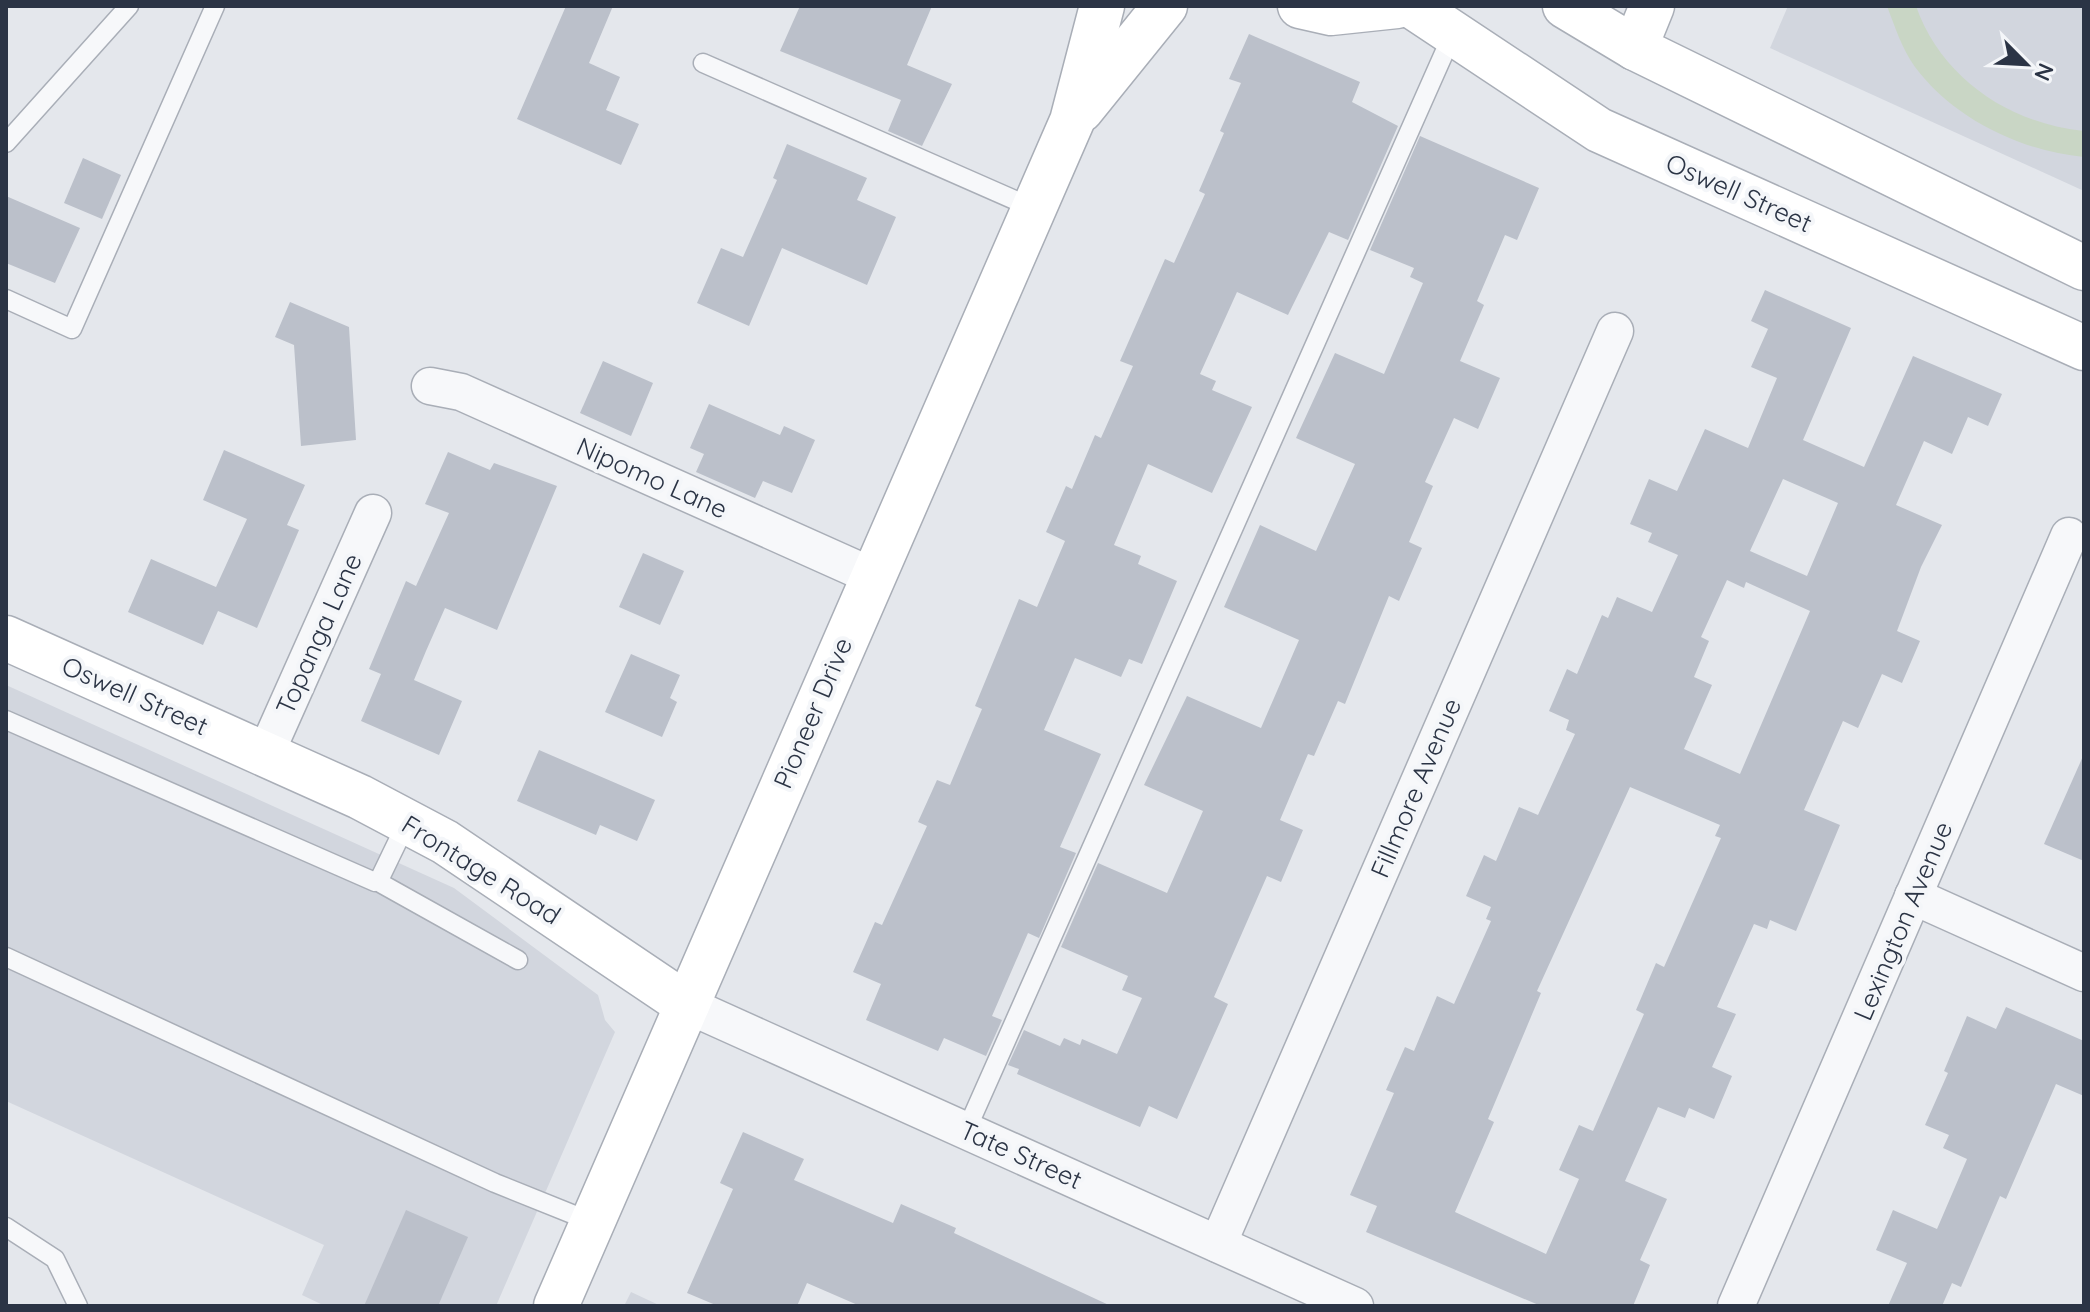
<svg xmlns="http://www.w3.org/2000/svg" width="2090" height="1312" viewBox="0 0 2090 1312" font-family="Quicksand,sans-serif">
  <rect width="100%" height="100%" fill="#e4e7ec"/>
  <g fill="#d2d6de">
    <polygon points="1788,6 2084,6 2084,191 1770,48"/>
    <polygon points="6,685 454,888 598,995 605,1020 615,1032 496,1306 325,1306 302,1295 324,1245 6,1101"/>
    <polygon points="631,1292 661,1306 624,1306"/>
  </g>
  <path fill="#c9d6c5" d="M1887 6H1916C1941 78 2010 124 2084 131V157C2021 151 1954 119 1915 67 1902 49 1895 27 1887 6Z"/>
  <g fill="#bbc0ca" fill-rule="evenodd">
    <polygon points="566,6 613,6 589,63 620,77 606,110 639,124 621,165 517,119"/>
    <polygon points="800,6 932,6 907,65 952,84 922,146 888,131 901,100 780,51"/>
    <polygon points="1249,34 1360,82 1352,102 1398,126 1348,240 1329,232 1288,315 1237,292 1200,374 1216,381 1212,390 1252,407 1212,493 1148,464 1114,545 1141,556 1138,564 1177,581 1142,664 1129,659 1121,677 1075,658 1044,730 1101,754 1060,847 1076,853 1039,938 1028,933 992,1016 1002,1020 986,1056 944,1038 938,1051 866,1020 881,984 853,972 875,922 882,925 927,826 918,822 937,780 950,785 982,709 975,706 1019,599 1037,607 1065,541 1046,532 1066,486 1072,489 1095,435 1101,438 1133,366 1120,361 1165,259 1174,263 1205,194 1199,191 1224,133 1220,131 1241,83 1229,79"/>
    <polygon points="1420,136 1539,188 1517,240 1505,235 1477,301 1484,305 1460,361 1500,378 1478,429 1454,418 1425,482 1433,486 1409,542 1422,548 1399,601 1389,596 1345,704 1338,701 1314,756 1308,754 1280,820 1303,830 1281,882 1267,876 1214,997 1228,1004 1177,1119 1149,1106 1140,1127 1017,1074 1019,1069 1008,1065 1024,1030 1060,1046 1064,1038 1080,1045 1082,1039 1117,1054 1142,998 1122,990 1128,976 1061,947 1098,863 1167,893 1203,811 1144,785 1187,696 1261,728 1299,640 1224,607 1260,525 1316,551 1355,464 1296,438 1335,353 1384,374 1423,283 1410,277 1414,268 1370,250"/>
    <polygon points="787,144 867,178 857,200 896,217 867,285 782,248 749,326 697,303 721,248 743,257 777,180 773,178"/>
    <polygon points="83,158 121,175 102,219 64,203"/>
    <polygon points="6,196 80,228 55,283 6,263"/>
    <path d="M1765 290 1851 328 1803 440 1864 467 1913 356 2002 394 1988 426 1968 417 1952 454 1924 441 1896 505 1942 525 1921 567 1897 631 1920 641 1902 683 1882 674 1858 728 1843 721 1804 810 1840 825 1796 931 1770 920 1767 929 1754 924 1717 1007 1736 1014 1712 1067 1732 1076 1714 1119 1689 1108 1685 1118 1658 1107 1625 1181 1667 1199 1640 1260 1650 1265 1633 1306H1541L1366 1232 1377 1206 1350 1195 1394 1093 1386 1090 1405 1047 1414 1051 1437 996 1454 1004 1491 921 1486 919 1491 907 1466 896 1484 855 1496 861 1519 807 1538 815 1575 734 1566 730 1569 720 1549 711 1567 669 1577 674 1602 615 1608 618 1617 597 1652 612 1678 555 1648 542 1652 533 1630 524 1649 479 1677 491 1705 429 1748 448 1777 378 1751 367 1768 329 1751 321ZM1783 479 1838 503 1807 576 1750 551ZM1727 580 1744 588 1746 582 1810 611 1740 774 1684 749 1712 685 1694 677 1709 641 1701 637ZM1630 787 1720 825 1715 836 1721 838 1664 967 1656 963 1636 1010 1644 1014 1593 1131 1579 1125 1559 1170 1579 1179 1546 1254 1455 1212 1494 1122 1488 1119 1541 993 1537 991Z"/>
    <polygon points="290,302 349,327 356,440 301,446 294,345 275,337"/>
    <polygon points="603,361 653,383 631,436 580,413"/>
    <polygon points="709,404 780,435 784,426 815,440 792,493 763,481 755,498 696,472 704,454 690,448"/>
    <polygon points="224,450 305,485 287,525 299,530 257,628 218,611 203,645 128,612 151,559 216,587 247,519 203,500"/>
    <polygon points="448,452 490,470 494,463 557,486 497,630 445,608 426,651 414,680 462,701 439,755 361,721 381,674 369,669 406,581 416,586 449,513 425,504"/>
    <polygon points="643,553 684,571 660,625 619,607"/>
    <polygon points="631,654 680,675 670,698 677,702 662,737 605,712"/>
    <polygon points="539,750 655,800 637,841 600,825 596,835 517,801"/>
    <polygon points="2084,754 2084,861 2044,844"/>
    <polygon points="2006,1007 2084,1041 2084,1096 2056,1084 2006,1199 2000,1196 1961,1287 1952,1283 1942,1306 1888,1306 1907,1263 1876,1250 1893,1210 1937,1229 1967,1159 1943,1148 1949,1135 1925,1125 1948,1073 1944,1071 1967,1016 1996,1029"/>
    <polygon points="743,1132 804,1159 794,1180 893,1223 901,1204 956,1228 954,1233 1111,1306 860,1306 807,1283 797,1306 718,1306 687,1293 733,1189 720,1183"/>
    <polygon points="406,1210 468,1237 438,1306 364,1306"/>
  </g>
  <g fill="none" stroke-linecap="round" stroke-linejoin="round">
    <defs>
      <g id="lane">
        <polyline points="703,63 1033,208"/>
        <polyline points="6,143 129,6"/>
        <polyline points="6,299 72,329 215,6"/>
        <polyline points="6,720 375,882 380,878 407,822"/>
        <polyline points="380,878 382,884 518,960"/>
        <polyline points="6,957 495,1183 592,1222"/>
        <polyline points="966,1131 1453,33"/>
        <polyline points="6,1227 55,1259 78,1306"/>
      </g>
      <g id="street">
        <polyline points="430,386 461,392 872,576"/>
        <polyline points="265,755 373,513"/>
        <polyline points="1913,896 2084,973"/>
        <polyline points="687,1005 1355,1306"/>
        <polyline points="1218,1244 1615,331"/>
        <polyline points="1736,1306 2069,536"/>
      </g>
      <g id="secondary">
        <polyline points="1300,6 1331,13 1397,6"/>
        <polyline points="1412,6 1599,130 2084,348"/>
        <polyline points="1565,6 1635,48 2084,268"/>
        <polyline points="1635,48 1652,6"/>
        <polyline points="1081,110 1165,6"/>
        <polyline points="6,638 360,797 445,842 687,1005"/>
        <polyline points="556,1306 1072,121 1102,6"/>
      </g>
    </defs>
    <use href="#lane" stroke="#a9aeb7" stroke-width="21"/>
    <use href="#street" stroke="#a9aeb7" stroke-width="39"/>
    <use href="#secondary" stroke="#a9aeb7" stroke-width="47"/>
    <use href="#lane" stroke="#f7f8fa" stroke-width="18"/>
    <use href="#street" stroke="#f7f8fa" stroke-width="36"/>
    <use href="#secondary" stroke="#fff" stroke-width="44"/>
  </g>
  <g text-anchor="middle" stroke-width="8" stroke-linejoin="round" paint-order="stroke">
    <g font-size="26" fill="#2b3445" stroke="#f4f6f9">
      <text transform="translate(1739 193) rotate(24)" y="9">Oswell Street</text>
      <text transform="translate(652 478) rotate(24)" y="9">Nipomo Lane</text>
      <text transform="translate(319 634) rotate(-66)" y="9">Topanga Lane</text>
      <text transform="translate(135 696) rotate(24)" y="9">Oswell Street</text>
      <text transform="translate(813 713) rotate(-67)" y="9">Pioneer Drive</text>
      <text transform="translate(1416 788) rotate(-67)" y="9">Fillmore Avenue</text>
      <text transform="translate(481 870) rotate(32)" y="9">Frontage Road</text>
      <text transform="translate(1903 921) rotate(-67)" y="9">Lexington Avenue</text>
      <text transform="translate(1021 1155) rotate(24)" y="9">Tate Street</text>
    </g>
  </g>
  <rect width="2090" height="1312" fill="none" stroke="#2b3445" stroke-width="16"/>
  <g transform="translate(2026 64) rotate(114)" stroke="#f4f6f9" stroke-width="6" paint-order="stroke">
  <path d="M0-6L14 30L0 20L-14 30Z" fill="#2b3445"/>
  <text y="-12" font-size="22" font-weight="bold" text-anchor="middle" fill="#2b3445">N</text>
  </g>
</svg>
